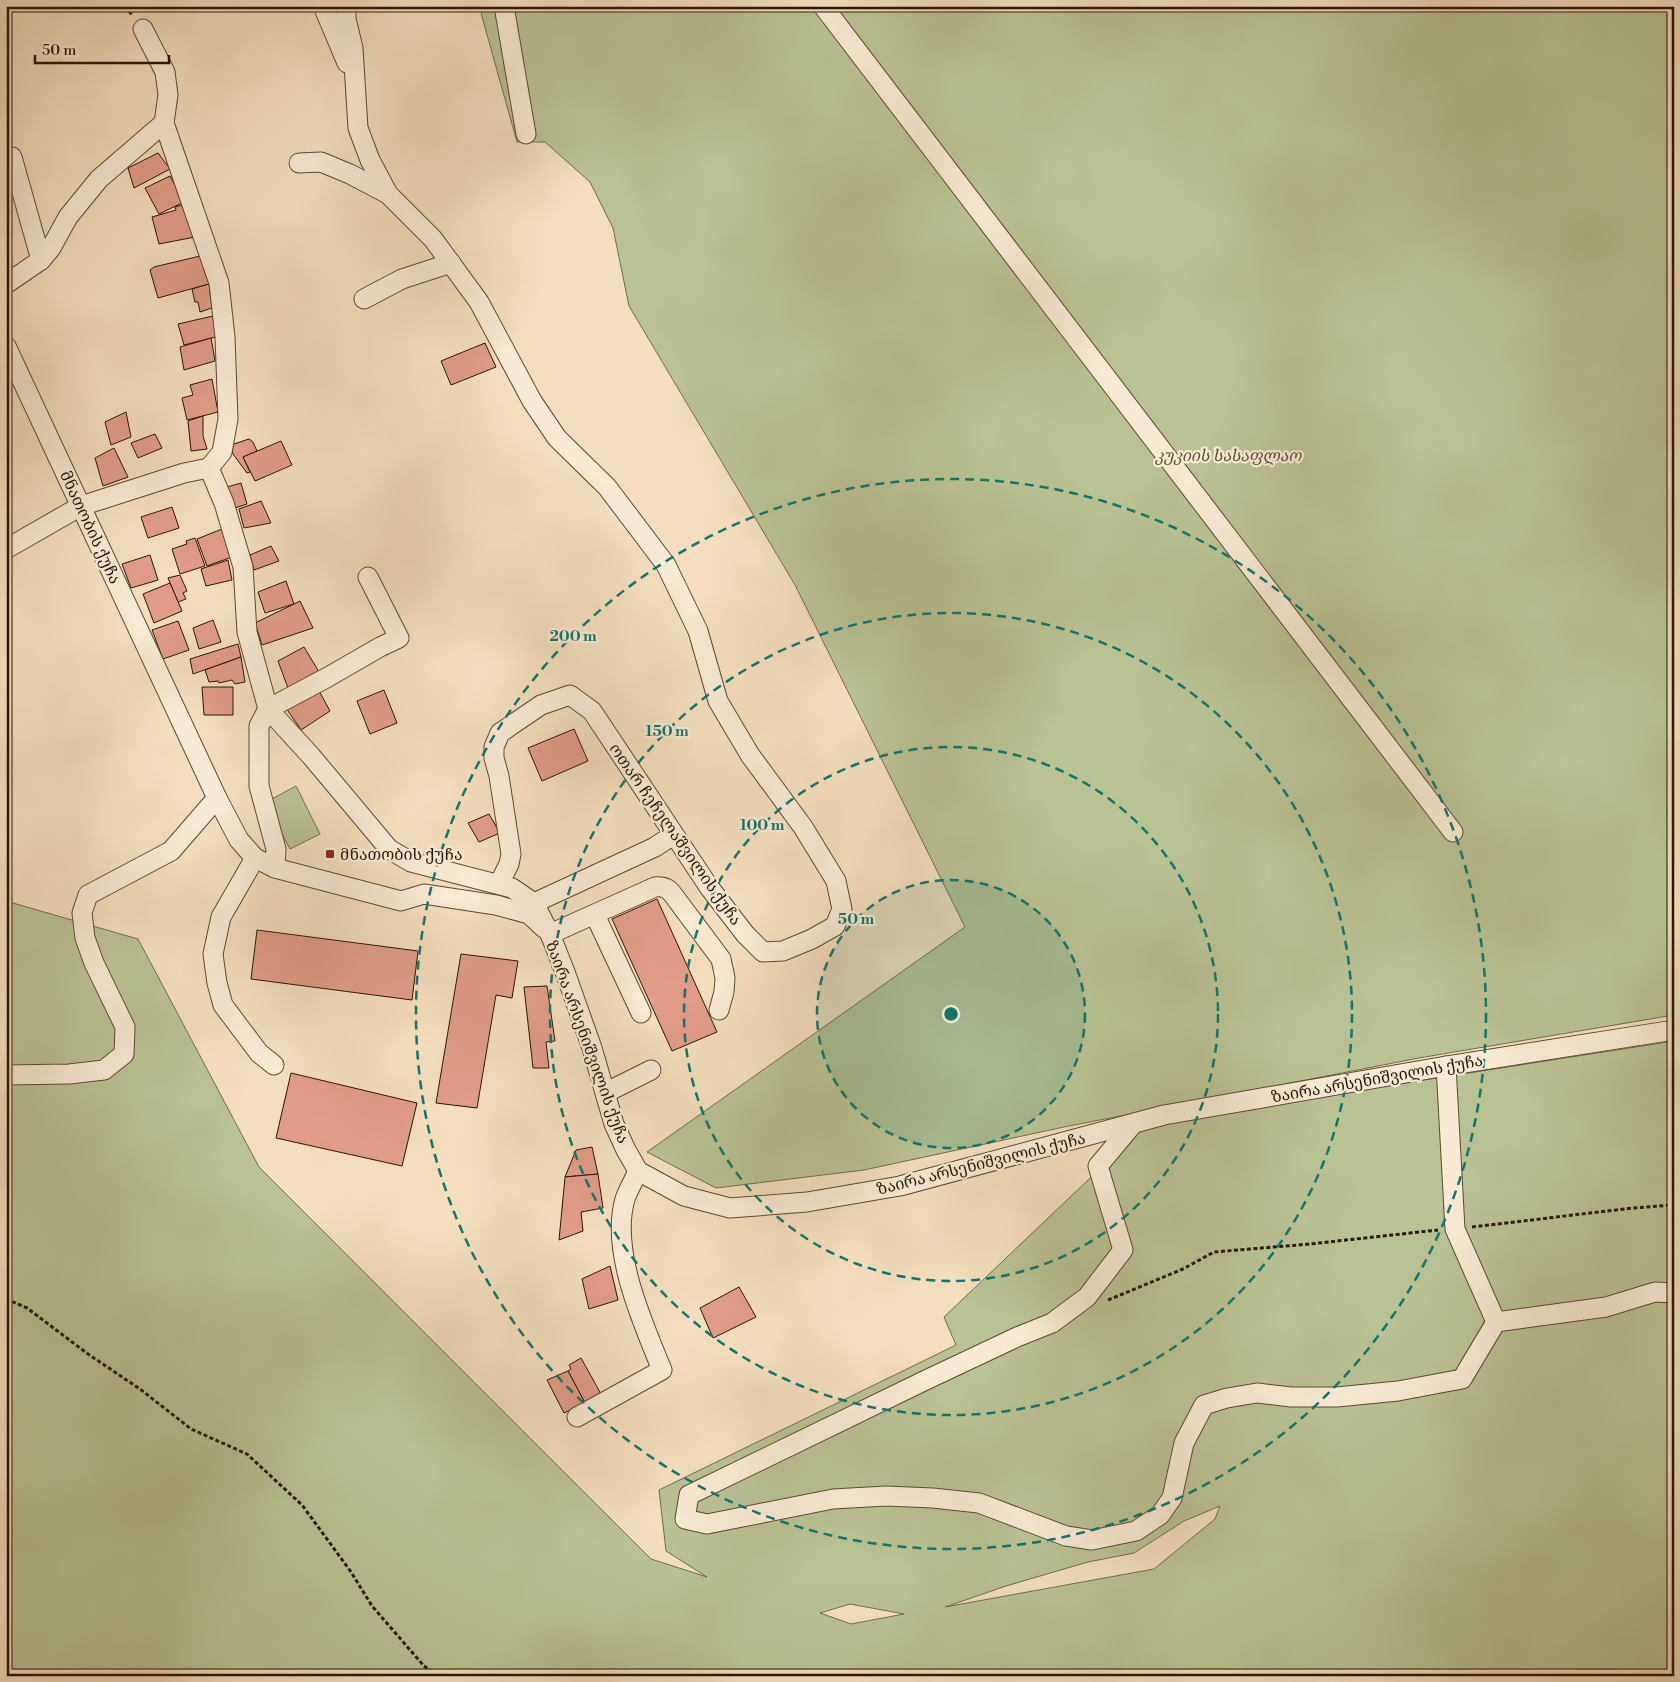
<svg xmlns="http://www.w3.org/2000/svg" width="1680" height="1682" viewBox="0 0 1680 1682" font-family="'Libre Bodoni','Noto Serif Georgian',serif">
  <rect width="100%" height="100%" fill="#f4debd"/>
  <filter id="stains"><feTurbulence type="fractalNoise" baseFrequency=".004" numOctaves="4"/><feColorMatrix values="0 0 0 0 .2 0 0 0 0 .09 0 0 0 0 .02 0 0 0 .5 -.17"/></filter>
  <radialGradient id="worn" r=".72"><stop offset=".6" stop-color="#630" stop-opacity="0"/><stop offset="1" stop-color="#630" stop-opacity=".3"/></radialGradient>
  <g fill="#b9c293" stroke="#716c4d" fill-rule="evenodd">
    <polygon points="479,6 1674,6 1674,1015 1419,1058 1064,1127 864,1170 716,1188 647,1152 965,927 795,585 629,306 613,228 590,182 545,142 517,142"/>
    <polygon points="296,786 320,834 290,849 266,802"/>
    <path d="M6 901 138 939 259 1167 651 1559 707 1577 666 1551 659 1490 956 1345 944 1317 1148 1123 1674 1041V1676H6ZM1220 1506 1215 1519 1154 1569 945 1607 1006 1586 1088 1562 1134 1553 1184 1521ZM850 1604 904 1614 851 1624 820 1613Z"/>
  </g>
  <g fill="#e19c87" stroke="#291607">
    <polygon points="158,153 170,169 134,188 128,168"/>
    <polygon points="170,176 184,202 159,214 145,188"/>
    <polygon points="185,204 195,237 159,244 152,217 176,210 175,207"/>
    <polygon points="200,256 209,284 158,298 150,270 154,267"/>
    <polygon points="209,284 212,308 200,312 198,302 195,302 192,289"/>
    <polygon points="213,316 216,337 184,345 178,324"/>
    <polygon points="211,338 215,361 184,370 180,347"/>
    <polygon points="485,343 496,367 451,385 441,361"/>
    <polygon points="212,379 218,412 187,420 182,398 193,395 190,385"/>
    <polygon points="126,412 131,437 111,445 105,422"/>
    <polygon points="203,416 203,436 207,449 191,451 188,421"/>
    <polygon points="155,434 162,448 138,458 131,443"/>
    <polygon points="249,439 253,442 257,451 243,457 250,472 247,473 233,454 231,445"/>
    <polygon points="281,441 292,465 255,481 243,457"/>
    <polygon points="114,448 128,477 103,486 95,458"/>
    <polygon points="241,483 247,504 232,509 227,487"/>
    <polygon points="261,501 271,523 244,528 239,509"/>
    <polygon points="172,507 179,528 148,538 141,517"/>
    <polygon points="222,529 232,557 207,566 197,539"/>
    <polygon points="195,538 205,566 180,574 172,549 187,544 186,541"/>
    <polygon points="271,546 279,561 254,570 250,555"/>
    <polygon points="150,555 158,580 131,588 122,564"/>
    <polygon points="228,560 232,580 206,586 201,569"/>
    <polygon points="180,575 187,591 183,593 186,599 178,602 168,578"/>
    <polygon points="286,581 294,604 265,613 258,592"/>
    <polygon points="170,583 182,611 154,623 143,594"/>
    <polygon points="300,601 313,628 262,645 255,623"/>
    <polygon points="213,620 221,642 199,649 193,628"/>
    <polygon points="178,621 189,650 163,659 152,630"/>
    <polygon points="238,644 241,657 193,674 190,659"/>
    <polygon points="304,647 319,672 288,688 278,661"/>
    <polygon points="241,657 245,682 235,684 232,680 219,683 218,681 209,682 205,670"/>
    <polygon points="202,687 233,687 233,715 204,715"/>
    <polygon points="318,689 330,711 301,730 286,708"/>
    <polygon points="384,690 397,723 370,734 357,701"/>
    <polygon points="574,729 588,761 542,781 528,748"/>
    <polygon points="489,814 500,833 479,842 468,823"/>
    <polygon points="657,899 717,1032 672,1051 612,919"/>
    <polygon points="257,930 418,951 412,1000 251,979"/>
    <polygon points="461,954 518,961 512,998 496,995 477,1108 436,1103"/>
    <polygon points="547,986 555,1041 546,1042 549,1068 533,1068 524,987"/>
    <polygon points="291,1073 417,1103 402,1166 276,1138"/>
    <polygon points="592,1147 598,1174 565,1177 576,1150"/>
    <polygon points="598,1174 603,1208 581,1212 583,1231 559,1240 565,1177"/>
    <polygon points="610,1266 618,1300 589,1309 582,1279"/>
    <polygon points="739,1287 756,1317 713,1338 700,1308"/>
    <polygon points="581,1358 601,1394 585,1403 568,1371 571,1369 569,1365"/>
    <polygon points="568,1371 585,1403 564,1413 547,1380"/>
  </g>
  <g fill="none" stroke-linecap="round" stroke-linejoin="round">
    <defs>
      <g id="minor">
        <polyline points="323,6 347,63"/>
        <polyline points="346,6 346,19 353,48 358,128 370,160 388,194 433,239 479,302 532,401 557,438 607,487 666,565 698,631 718,701 750,755 803,827 836,881 842,909 835,926 812,939 783,951 763,952 745,934 709,887 592,711 570,695 541,705 516,722 500,733 494,747 494,758 499,776 511,854 509,864 499,884"/>
        <polyline points="504,6 526,134"/>
        <polyline points="823,6 1453,832"/>
        <polyline points="143,29 165,72 168,95 164,123 219,283 225,337 228,419 222,452 209,468"/>
        <polyline points="12,157 41,260"/>
        <polyline points="299,163 321,162 350,174 388,194"/>
        <polyline points="6,284 41,260 51,248 68,217 99,179 164,123"/>
        <polyline points="364,299 402,279 451,263"/>
        <polyline points="6,346 217,798 239,840 255,858 275,868 401,901 424,894 496,905 529,914 544,928"/>
        <polyline points="209,468 224,503 243,567 247,632 268,709 311,756 389,849 411,862 512,888 534,903 550,934 565,972 592,1048 614,1124 626,1150 638,1171 684,1196 730,1208 807,1202 900,1186 1164,1115 1446,1066 1674,1030"/>
        <polyline points="6,549 81,506 184,473 209,468"/>
        <polyline points="255,858 221,917 213,954 217,983 223,1005 259,1053 274,1065"/>
        <polyline points="275,868 276,849 259,786 259,726 268,709 328,677 380,647 399,638 368,577"/>
        <polyline points="534,903 655,847 673,835"/>
        <polyline points="595,915 641,1013"/>
        <path d="M550 934 655 887C665 886 669 889 674 896L721 959 725 978 724 992 719 1010"/>
        <polyline points="6,1075 69,1074 104,1070 124,1054 125,1027 94,963 85,938 82,913 88,895 171,851 217,798"/>
        <polyline points="605,1093 651,1070"/>
        <polyline points="1133,1124 1098,1166 1123,1250 1087,1297 1052,1323 1017,1337 928,1379 689,1495 685,1519 707,1524 833,1499 886,1496 933,1498 979,1503 1066,1536 1092,1540 1136,1531 1160,1515 1172,1498 1184,1443 1204,1405 1227,1398 1257,1393 1291,1397 1337,1397 1398,1391 1462,1379 1496,1322 1455,1229 1446,1066"/>
        <polyline points="1496,1322 1606,1307 1655,1292 1674,1293"/>
        <path d="M577 1417 662 1370C643 1323 610 1251 625 1199 628 1190 634 1180 638 1171"/>
      </g>
    </defs>
    <use href="#minor" stroke="#5c4834" stroke-width="21"/>
    <g stroke="#291607" stroke-width="3" stroke-dasharray="4 2.5" stroke-linecap="butt">
      <polyline points="125,6 132,15"/>
      <polyline points="6,131 8,140"/>
      <polyline points="6,1176 8,1180 6,1185"/>
      <polyline points="1472,1227 1633,1208 1674,1205"/>
      <polyline points="6,1299 27,1308 88,1354 140,1389 191,1429 247,1454 302,1505 351,1572 372,1606 424,1666 438,1676"/>
      <polyline points="1108,1300 1183,1269 1214,1252 1310,1244 1438,1230"/>
    </g>
    <use href="#minor" stroke="#f8ead4" stroke-width="19"/>
  </g>
  <circle cx="951" cy="1014" r="134" fill="#0f766e" fill-opacity=".12"/>
  <g fill="none" stroke="#0f766e" stroke-width="2.5" stroke-dasharray="9 6">
    <circle cx="951" cy="1014" r="134"/>
    <circle cx="951" cy="1014" r="267"/>
    <circle cx="951" cy="1014" r="401"/>
    <circle cx="951" cy="1014" r="535"/>
  </g>
  <rect fill="#8f2418" stroke="#f8ead4" stroke-width="2" x="325" y="849" width="10" height="10" rx="2.5"/>
  <g text-anchor="middle" stroke-width="4.5" stroke-linejoin="round" paint-order="stroke">
    <g font-size="16" font-style="italic" fill="#5b5238" stroke="#f8ead4">
      <text x="1228" y="461">კუკიის სასაფლაო</text>
    </g>
    <g font-size="16" fill="#291607" stroke="#f8ead4">
      <text transform="translate(91 527) rotate(65)" y="6">მნათობის ქუჩა</text>
      <text transform="translate(676 834) rotate(55)" y="6">ოთარ ჩეჩელაშვილის ქუჩა</text>
      <text transform="translate(588 1042) rotate(70)" y="6">ზაირა არსენიშვილის ქუჩა</text>
      <text transform="translate(1377 1078) rotate(-10)" y="6">ზაირა არსენიშვილის ქუჩა</text>
      <text transform="translate(981 1163) rotate(-14)" y="6">ზაირა არსენიშვილის ქუჩა</text>
    </g>
    <g font-size="16" fill="#291607" stroke="#f8ead4" text-anchor="start">
      <text x="340" y="860">მნათობის ქუჩა</text>
    </g>
  </g>
  <circle cx="951" cy="1014" r="8" fill="#0f766e" stroke="#f8ead4" stroke-width="2.5"/>
  <g font-size="15" text-anchor="middle" font-weight="bold" fill="#0f766e" stroke="#f8ead4" stroke-width="4.5" stroke-linejoin="round" paint-order="stroke">
    <text x="573" y="641">200 m</text>
    <text x="667" y="736">150 m</text>
    <text x="762" y="830">100 m</text>
    <text x="856" y="924">50 m</text>
  </g>
  <rect width="1680" height="1682" fill="none" stroke="#f4debd" stroke-width="25"/>
  <rect x="8" y="8" width="1665" height="1667" fill="none" stroke="#291607" stroke-width="2.5"/>
  <rect x="12" y="12" width="1655" height="1657" fill="none" stroke="#291607"/>
  <path d="M35 55v8h134v-8" fill="none" stroke="#291607" stroke-width="2.5"/>
  <text x="42" y="55" font-size="15" fill="#291607" stroke="#f8ead4" stroke-width="4" paint-order="stroke">50 m</text>
  <rect width="100%" height="100%" filter="url(#stains)"/>
  <rect width="100%" height="100%" fill="url(#worn)"/>
</svg>
